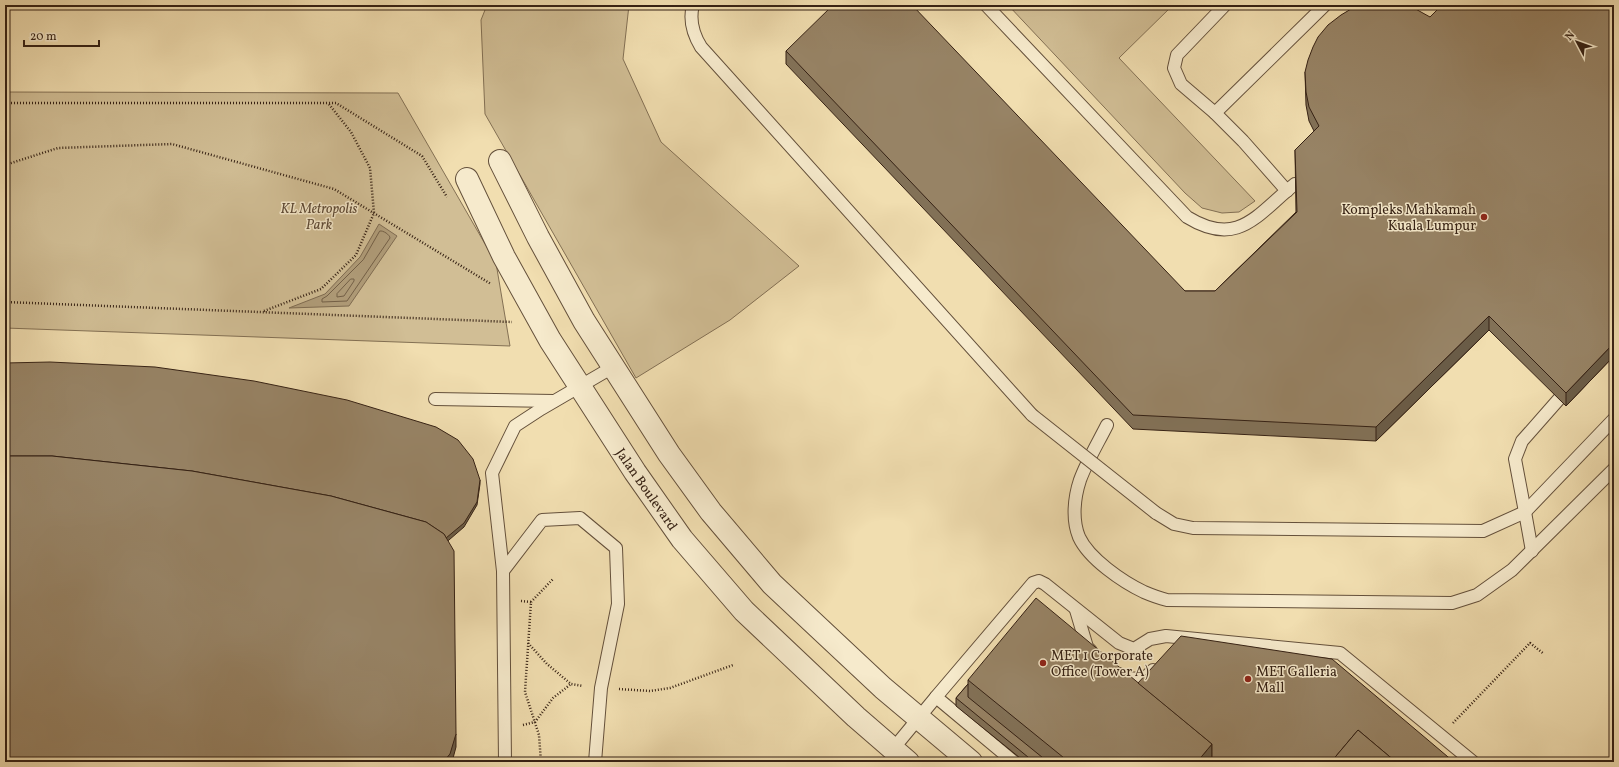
<svg xmlns="http://www.w3.org/2000/svg" width="1619" height="767" viewBox="0 0 1619 767" font-family="Vollkorn,serif">
  <rect width="100%" height="100%" fill="#f1deb0"/>
  <filter id="stains"><feTurbulence type="fractalNoise" baseFrequency=".005" numOctaves="4"/><feColorMatrix values="0 0 0 0 .2 0 0 0 0 .09 0 0 0 0 .02 0 0 0 .5 -.17"/></filter>
  <radialGradient id="worn" r=".72"><stop offset=".6" stop-color="#630" stop-opacity="0"/><stop offset="1" stop-color="#630" stop-opacity=".3"/></radialGradient>
  <g fill="#d1be95" stroke="#837054">
    <polygon points="487,5 629,5 623,59 661,142 799,266 730,320 636,378 485,114 481,20"/>
    <polygon points="1008,5 1173,5 1119,58 1255,201 1239,212 1222,213 1202,208 1185,193"/>
    <polygon points="5,92 398,93 496,263 510,346 5,328"/>
  </g>
  <polygon fill="#b19e7b" stroke="#7f6c52" points="379,224 397,236 349,306 289,308 325,294 360,257"/>
  <g fill="none" stroke-linecap="round" stroke-linejoin="round">
    <g stroke="#736048" stroke-width="1">
      <path d="M380 231C383 230 390 235 390 238L347 301 322 302V299L327 296 363 260Z"/>
      <polygon points="351,279 354,279 354,281 344,296 337,297 337,294"/>
    </g>
    <defs>
      <g id="service">
        <path d="M693 5C689 20 693 34 701 47L1032 415"/>
        <path d="M986 5 1187 217C1239 249 1258 213 1295 184"/>
        <polyline points="1225,5 1177,55 1174,68 1181,84 1215,113 1325,5"/>
        <polyline points="1215,113 1243,141 1287,191"/>
        <polyline points="435,399 554,401"/>
        <path d="M1107 425C1098 443 1087 461 1080 480 1074 498 1072 520 1079 537 1089 559 1123 582 1144 592 1151 595 1159 598 1167 600L1452 603 1477 595 1512 570 1614 469"/>
        <polyline points="1525,512 1515,459 1522,441 1559,399"/>
        <polyline points="1525,512 1614,419"/>
        <polyline points="1156,513 1174,524 1193,528 1483,531 1525,512 1532,551"/>
        <polyline points="503,571 542,520 580,518 616,548 618,604 601,688 595,762"/>
        <polyline points="1076,610 1087,647 1091,651"/>
        <polyline points="1119,674 1123,678 1144,679 1153,670"/>
        <polyline points="893,749 936,697"/>
        <polyline points="505,762 503,571 492,473 515,426 541,409 613,367"/>
        <polyline points="1014,762 936,697 1033,583 1039,581 1045,584 1119,643 1134,649 1150,639 1166,636 1340,653 1473,762"/>
      </g>
      <g id="minor">
        <polyline points="500,161 538,237 584,321 669,454 711,512 772,584 883,688 971,762"/>
        <polyline points="467,179 504,257 550,340 635,472 682,539 744,611 856,717 908,762"/>
      </g>
    </defs>
    <use href="#service" stroke="#64503b" stroke-width="14"/>
    <use href="#minor" stroke="#64503b" stroke-width="24"/>
    <g stroke="#352114" stroke-width="2.5" stroke-dasharray="1 2" stroke-linecap="butt">
      <polyline points="5,103 336,103 422,156 447,197"/>
      <polyline points="5,165 58,148 172,144 334,189 491,284"/>
      <polyline points="5,302 512,322"/>
      <polyline points="264,311 321,289 356,255 374,213 370,168 351,132 328,103"/>
      <polyline points="521,601 531,602 525,692 539,735 541,762"/>
      <polyline points="531,602 553,579"/>
      <polyline points="528,643 547,664 571,684 583,686"/>
      <polyline points="619,689 650,691 670,688 733,665"/>
      <polyline points="1453,723 1530,643 1544,654"/>
      <polyline points="523,725 535,722 553,698 571,684"/>
    </g>
    <use href="#service" stroke="#f6eacc" stroke-width="12"/>
    <use href="#minor" stroke="#f6eacc" stroke-width="22"/>
    <defs>
      <polyline id="service-bridge" points="1032,415 1156,513"/>
    </defs>
    <use href="#service-bridge" stroke="#64503b" stroke-width="14" stroke-linecap="butt"/>
    <use href="#service-bridge" stroke="#f6eacc" stroke-width="12"/>
  </g>
  <g fill="#827157" stroke="#352114">
    <polygon points="1614,5 1614,360 1612,358 1566,406 1489,330 1376,441 1133,429 786,64 786,51 1185,291 1215,291 1296,212 1295,150 1314,131 1309,121 1306,105 1305,72 1430,17"/>
    <polygon points="968,680 1138,683 1454,762 1025,762 956,706 956,698 968,684"/>
  </g>
  <g fill="#6a5c47" stroke="#352114">
    <polygon points="1489,316 1489,330 1376,441 1376,427"/>
    <polygon points="1612,345 1612,358 1566,406 1566,393"/>
    <polygon points="480,480 480,484 477,505 464,527 442,546 442,542"/>
    <polygon points="456,734 456,747 452,762 443,762"/>
    <polygon points="1212,744 1212,762 1197,762"/>
  </g>
  <g fill="#978365" stroke="#352114">
    <polygon points="833,5 912,5 1185,291 1215,291 1297,212 1295,150 1319,126 1309,107 1306,92 1305,72 1308,60 1313,47 1318,37 1328,25 1341,15 1351,9 1362,5 1405,5 1412,7 1430,17 1442,5 1614,5 1614,346 1612,345 1566,393 1489,316 1376,427 1133,415 786,51"/>
    <polygon points="50,362 155,367 254,381 347,400 436,427 458,440 473,459 480,480 477,502 464,523 446,538 444,534 426,522 331,496 192,471 52,456 5,456 5,363"/>
    <polygon points="5,456 52,456 192,471 331,496 426,522 444,534 454,551 456,734 450,754 443,762 5,762"/>
    <polygon points="1036,598 1212,744 1197,762 1069,762 968,680"/>
    <polygon points="1181,636 1332,659 1454,762 1396,762 1358,730 1331,762 1212,762 1212,744 1138,683"/>
    <polygon points="968,684 968,697 1048,762 1034,762 956,698"/>
    <polygon points="1358,730 1396,762 1331,762"/>
  </g>
  <g fill="#8f2418" stroke="#f6eacc" stroke-width="1.5">
    <circle cx="1484" cy="217" r="4"/>
    <circle cx="1043" cy="663" r="4"/>
    <circle cx="1248" cy="679" r="4"/>
  </g>
  <g text-anchor="middle" stroke-width="3" stroke-linejoin="round" paint-order="stroke">
    <g font-size="14" font-style="italic" fill="#5c4834" stroke="#f6eacc">
      <text x="319" y="213">KL Metropolis<tspan x="319" dy="16">Park</tspan></text>
    </g>
    <g font-size="14" fill="#352114" stroke="#f6eacc" text-anchor="start">
      <text x="1476" y="214" text-anchor="end">Kompleks Mahkamah<tspan x="1476" dy="16">Kuala Lumpur</tspan></text>
      <text x="1051" y="660">MET 1 Corporate<tspan x="1051" dy="16">Office (Tower A)</tspan></text>
      <text x="1256" y="676">MET Galleria<tspan x="1256" dy="16">Mall</tspan></text>
    </g>
    <g font-size="14" fill="#352114" stroke="#f6eacc">
      <text transform="translate(647 489) rotate(55)" y="5">Jalan Boulevard</text>
    </g>
  </g>
  <rect width="1619" height="767" fill="none" stroke="#f1deb0" stroke-width="20"/>
  <rect x="6" y="6" width="1607" height="755" fill="none" stroke="#352114" stroke-width="2"/>
  <rect x="10" y="10" width="1599" height="747" fill="none" stroke="#352114"/>
  <g transform="translate(1577 42) rotate(311)" stroke="#f6eacc" stroke-width="3" paint-order="stroke">
  <path d="M0-3L7 15L0 10L-7 15Z" fill="#352114"/>
  <text y="-6" font-size="11" font-weight="bold" text-anchor="middle" fill="#352114">N</text>
  </g>
  <path d="M24 40v6h75v-6" fill="none" stroke="#352114" stroke-width="2"/>
  <text x="30" y="40" font-size="12" fill="#352114" stroke="#f6eacc" stroke-width="3" paint-order="stroke">20 m</text>
  <rect width="100%" height="100%" filter="url(#stains)"/>
  <rect width="100%" height="100%" fill="url(#worn)"/>
</svg>
